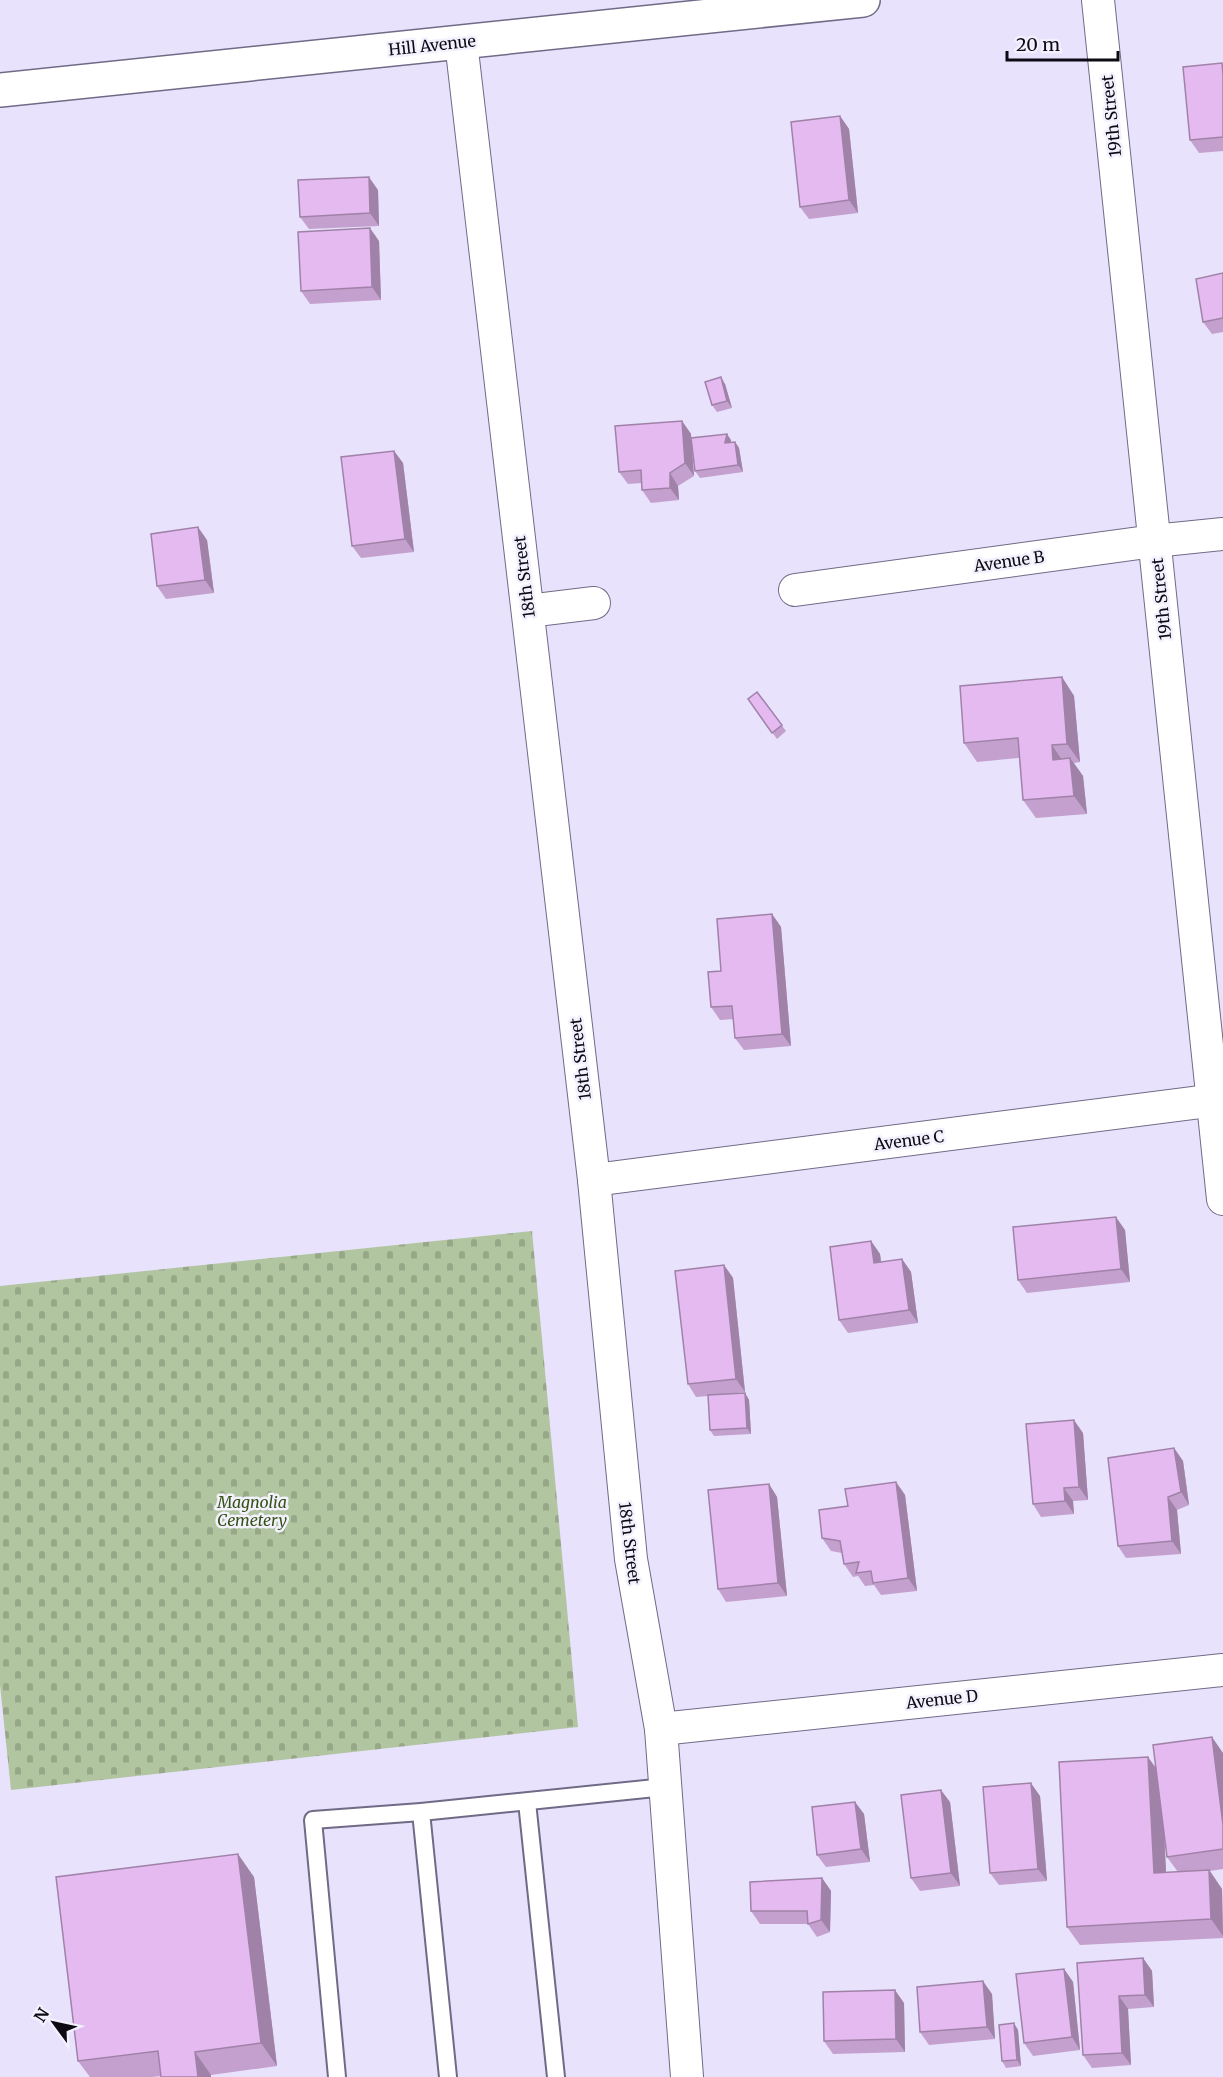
<svg xmlns="http://www.w3.org/2000/svg" width="1223" height="2077" viewBox="0 0 1223 2077" font-family="Merriweather,serif">
  <defs>
    <pattern id="cemetery-stones" width="16" height="16" patternUnits="userSpaceOnUse" patternTransform="scale(1.5)"><rect width="16" height="16" fill="#b1c5a0"/><path d="M2 7V4a2 2 0 0 1 4 0v3zM10 15v-3a2 2 0 0 1 4 0v3z" fill="#97a889"/></pattern>
  </defs>
  <rect width="100%" height="100%" fill="#e8e2fc"/>
  <polygon fill="url(#cemetery-stones)" points="532,1231 578,1727 11,1790 0,1685 0,1286"/>
  <g fill="none" stroke-linecap="round" stroke-linejoin="round">
    <defs>
      <g id="service">
        <polyline points="527,1802 556,2077"/>
        <polyline points="421,1812 448,2077"/>
        <polyline points="337,2077 313,1820 421,1812 665,1787"/>
      </g>
      <g id="minor">
        <polyline points="1098,0 1223,1199"/>
        <polyline points="461,42 594,1180 631,1559 661,1729 687,2077"/>
        <polyline points="795,590 1154,541 1223,534"/>
        <polyline points="528,611 594,603"/>
        <polyline points="594,1180 1223,1099"/>
        <polyline points="661,1729 1223,1670"/>
      </g>
      <polyline id="tertiary" points="0,90 863,0"/>
    </defs>
    <use href="#service" stroke="#716a86" stroke-width="20"/>
    <use href="#minor" stroke="#716a86" stroke-width="34"/>
    <use href="#tertiary" stroke="#716a86" stroke-width="36"/>
    <use href="#service" stroke="#fff" stroke-width="16"/>
    <use href="#minor" stroke="#fff" stroke-width="32"/>
    <use href="#tertiary" stroke="#fff" stroke-width="33"/>
  </g>
  <g fill="#c4a0ce" fill-rule="evenodd">
    <polygon points="1223,64 1223,151 1199,153 1190,140"/>
    <polygon points="840,116 849,129 858,213 809,219 800,207"/>
    <polygon points="378,190 379,226 309,229 300,217"/>
    <polygon points="379,241 381,300 310,304 301,291"/>
    <polygon points="1223,273 1223,332 1212,334 1203,322"/>
    <polygon points="725,384 732,408 717,412 712,405"/>
    <polygon points="682,421 691,434 691,438 731,440 731,442 735,442 739,448 743,472 700,478 695,471 691,444 694,476 678,486 679,500 651,503 642,490 642,483 628,484 619,472"/>
    <polygon points="394,451 403,463 414,552 361,558 352,546"/>
    <polygon points="207,540 214,593 166,599 157,586"/>
    <polygon points="1062,677 1074,696 1080,762 1074,763 1083,776 1087,814 1036,818 1023,800 1019,758 977,762 964,743"/>
    <polygon points="757,692 786,731 777,739 748,699"/>
    <polygon points="772,914 781,927 791,1046 744,1050 735,1038 734,1019 720,1020 711,1007 721,971"/>
    <polygon points="1125,1230 1130,1282 1027,1293 1018,1280"/>
    <polygon points="871,1241 880,1254 881,1262 902,1259 911,1272 918,1323 848,1333 839,1320"/>
    <polygon points="724,1265 733,1278 745,1392 718,1395 745,1393 749,1400 751,1434 714,1436 710,1430 708,1396 696,1397 688,1384"/>
    <polygon points="1083,1433 1088,1500 1073,1501 1074,1514 1041,1517 1033,1504"/>
    <polygon points="1174,1448 1183,1461 1189,1505 1177,1510 1181,1554 1126,1558 1118,1546"/>
    <polygon points="896,1482 905,1495 917,1591 881,1595 874,1585 865,1586 858,1576 853,1577 844,1564 842,1553 831,1551 822,1538 848,1506"/>
    <polygon points="769,1484 777,1497 787,1596 726,1602 718,1589"/>
    <path d="M1223 1753V1869L1210 1871 1222 1889 1223 1938 1080 1945 1067 1927 1156 1767ZM1164 1828 1167 1857 1178 1872H1166Z"/>
    <polygon points="1040,1796 1047,1881 999,1885 990,1873"/>
    <polygon points="855,1802 864,1814 870,1862 826,1867 817,1855"/>
    <polygon points="950,1802 960,1886 920,1891 911,1878"/>
    <polygon points="254,1877 277,2066 211,2075 211,2077 161,2077 161,2076 152,2077 90,2077 78,2061"/>
    <polygon points="822,1878 831,1891 830,1932 817,1937 808,1924 760,1924 751,1911"/>
    <polygon points="1143,1958 1152,1971 1154,2007 1128,2009 1131,2065 1092,2068 1083,2055"/>
    <polygon points="1064,1969 1073,1982 1080,2050 1033,2056 1024,2043"/>
    <polygon points="992,1994 995,2039 929,2045 920,2032"/>
    <polygon points="904,2003 905,2052 833,2054 824,2041"/>
    <polygon points="1018,2030 1021,2066 1006,2068 1002,2061"/>
  </g>
  <g fill="#a082a8">
    <polygon points="840,116 849,129 858,213 849,200"/>
    <polygon points="369,177 378,190 379,226 370,213"/>
    <polygon points="370,228 379,241 381,300 372,287"/>
    <polygon points="721,377 725,384 732,408 727,401"/>
    <polygon points="682,421 691,434 694,476 685,463"/>
    <polygon points="727,434 731,440 730,449 725,443"/>
    <polygon points="735,442 739,448 743,472 738,465"/>
    <polygon points="394,451 403,463 414,552 405,539"/>
    <polygon points="670,473 678,486 679,500 670,488"/>
    <polygon points="198,527 207,540 214,593 205,580"/>
    <polygon points="1062,677 1074,696 1080,762 1067,744"/>
    <polygon points="1052,745 1064,763 1053,760"/>
    <polygon points="1070,758 1083,776 1087,814 1074,796"/>
    <polygon points="772,914 781,927 791,1046 782,1034"/>
    <polygon points="1116,1217 1125,1230 1130,1282 1121,1269"/>
    <polygon points="871,1241 880,1254 883,1276 874,1263"/>
    <polygon points="902,1259 911,1272 918,1323 909,1310"/>
    <polygon points="724,1265 733,1278 745,1392 736,1379"/>
    <polygon points="745,1393 749,1400 751,1434 747,1428"/>
    <polygon points="1074,1420 1083,1433 1088,1500 1079,1487"/>
    <polygon points="1174,1448 1183,1461 1189,1505 1181,1492"/>
    <polygon points="896,1482 905,1495 917,1591 908,1578"/>
    <polygon points="769,1484 777,1497 787,1596 778,1583"/>
    <polygon points="1064,1488 1073,1501 1074,1514 1065,1501"/>
    <polygon points="1168,1497 1177,1510 1181,1554 1172,1541"/>
    <polygon points="1212,1737 1223,1753 1223,1825"/>
    <polygon points="1148,1757 1161,1775 1167,1891 1154,1873"/>
    <polygon points="1031,1783 1040,1796 1047,1881 1038,1869"/>
    <polygon points="941,1790 950,1802 960,1886 951,1873"/>
    <polygon points="855,1802 864,1814 870,1862 861,1849"/>
    <polygon points="238,1854 254,1877 277,2066 261,2043"/>
    <polygon points="1209,1870 1222,1889 1223,1936 1211,1919"/>
    <polygon points="822,1878 831,1891 830,1932 821,1920"/>
    <polygon points="1143,1958 1152,1971 1154,2007 1145,1995"/>
    <polygon points="1064,1969 1073,1982 1080,2050 1072,2037"/>
    <polygon points="983,1981 992,1994 995,2039 987,2027"/>
    <polygon points="895,1990 904,2003 905,2052 896,2039"/>
    <polygon points="1119,1996 1128,2009 1131,2065 1122,2053"/>
    <polygon points="1014,2023 1018,2030 1021,2066 1017,2060"/>
    <polygon points="195,2052 211,2075 211,2077 198,2077"/>
  </g>
  <g fill="#e4baf0" stroke="#a082a8" stroke-width="1.5">
    <polygon points="1222,63 1223,75 1223,137 1190,140 1183,67"/>
    <polygon points="840,116 849,200 800,207 791,122"/>
    <polygon points="369,177 370,213 300,217 298,180"/>
    <polygon points="370,228 372,287 301,291 298,232"/>
    <polygon points="1223,273 1223,318 1203,322 1196,279"/>
    <polygon points="721,377 727,401 712,405 705,382"/>
    <polygon points="682,421 685,463 670,473 670,488 642,490 641,470 619,472 615,426"/>
    <polygon points="727,434 725,443 735,442 738,465 695,471 691,438"/>
    <polygon points="394,451 405,539 352,546 341,457"/>
    <polygon points="198,527 205,580 157,586 151,534"/>
    <polygon points="1062,677 1067,744 1052,745 1053,760 1070,758 1074,796 1023,800 1018,738 964,743 960,686"/>
    <polygon points="757,692 782,725 772,733 748,699"/>
    <polygon points="772,914 782,1034 735,1038 732,1006 711,1007 708,972 721,971 717,919"/>
    <polygon points="1116,1217 1121,1269 1018,1280 1013,1227"/>
    <polygon points="871,1241 874,1263 902,1259 909,1310 839,1320 830,1247"/>
    <polygon points="724,1265 736,1379 688,1384 675,1271"/>
    <polygon points="745,1393 747,1428 710,1430 708,1395"/>
    <polygon points="1074,1420 1079,1487 1064,1488 1065,1501 1033,1504 1026,1424"/>
    <polygon points="1174,1448 1181,1492 1168,1497 1172,1541 1118,1546 1108,1458"/>
    <polygon points="896,1482 908,1578 873,1583 871,1571 856,1573 859,1562 844,1564 840,1541 822,1538 819,1510 848,1506 845,1489"/>
    <polygon points="769,1484 778,1583 718,1589 708,1490"/>
    <polygon points="1212,1737 1223,1825 1223,1849 1167,1857 1153,1745"/>
    <polygon points="1148,1757 1154,1873 1209,1870 1211,1919 1067,1927 1059,1762"/>
    <polygon points="1031,1783 1038,1869 990,1873 983,1787"/>
    <polygon points="941,1790 951,1873 911,1878 901,1795"/>
    <polygon points="855,1802 861,1849 817,1855 812,1807"/>
    <polygon points="238,1854 261,2043 195,2052 198,2077 161,2077 158,2051 78,2061 56,1877"/>
    <polygon points="822,1878 821,1920 808,1924 807,1911 751,1911 750,1882"/>
    <polygon points="1143,1958 1145,1995 1119,1996 1122,2053 1083,2055 1077,1963"/>
    <polygon points="1064,1969 1072,2037 1024,2043 1016,1974"/>
    <polygon points="983,1981 987,2027 920,2032 917,1987"/>
    <polygon points="895,1990 896,2039 824,2041 823,1992"/>
    <polygon points="1014,2023 1017,2060 1002,2061 999,2025"/>
  </g>
  <g text-anchor="middle" stroke-width="5" stroke-linejoin="round" paint-order="stroke">
    <g font-size="16" fill="#0d0a15" stroke="#f4f1fe">
      <text transform="translate(432 45) rotate(-6)" y="6">Hill Avenue</text>
      <text transform="translate(1111 116) rotate(-96)" y="6">19th Street</text>
      <text transform="translate(1009 561) rotate(-8)" y="6">Avenue B</text>
      <text transform="translate(524 577) rotate(-97)" y="6">18th Street</text>
      <text transform="translate(1161 599) rotate(-96)" y="6">19th Street</text>
      <text transform="translate(580 1059) rotate(-97)" y="6">18th Street</text>
      <text transform="translate(909 1140) rotate(-7)" y="6">Avenue C</text>
      <text transform="translate(630 1543) rotate(83)" y="6">18th Street</text>
      <text transform="translate(942 1699) rotate(-6)" y="6">Avenue D</text>
    </g>
    <g font-size="16" font-style="italic" fill="#355214" stroke="#f4f1fe">
      <text x="252" y="1508">Magnolia<tspan x="252" dy="18">Cemetery</tspan></text>
    </g>
  </g>
  <g transform="translate(54 2023) rotate(303)" stroke="#f4f1fe" stroke-width="4.5" paint-order="stroke">
  <path d="M0-4.5L10 22L0 15L-10 22Z" fill="#0d0a15"/>
  <text y="-9" font-size="16" font-weight="bold" text-anchor="middle" fill="#0d0a15">N</text>
  </g>
  <path d="M1007 51v9h111v-9" fill="none" stroke="#0d0a15" stroke-width="3"/>
  <text x="1016" y="51" font-size="18" fill="#0d0a15" stroke="#f4f1fe" stroke-width="4.5" paint-order="stroke">20 m</text>
</svg>
